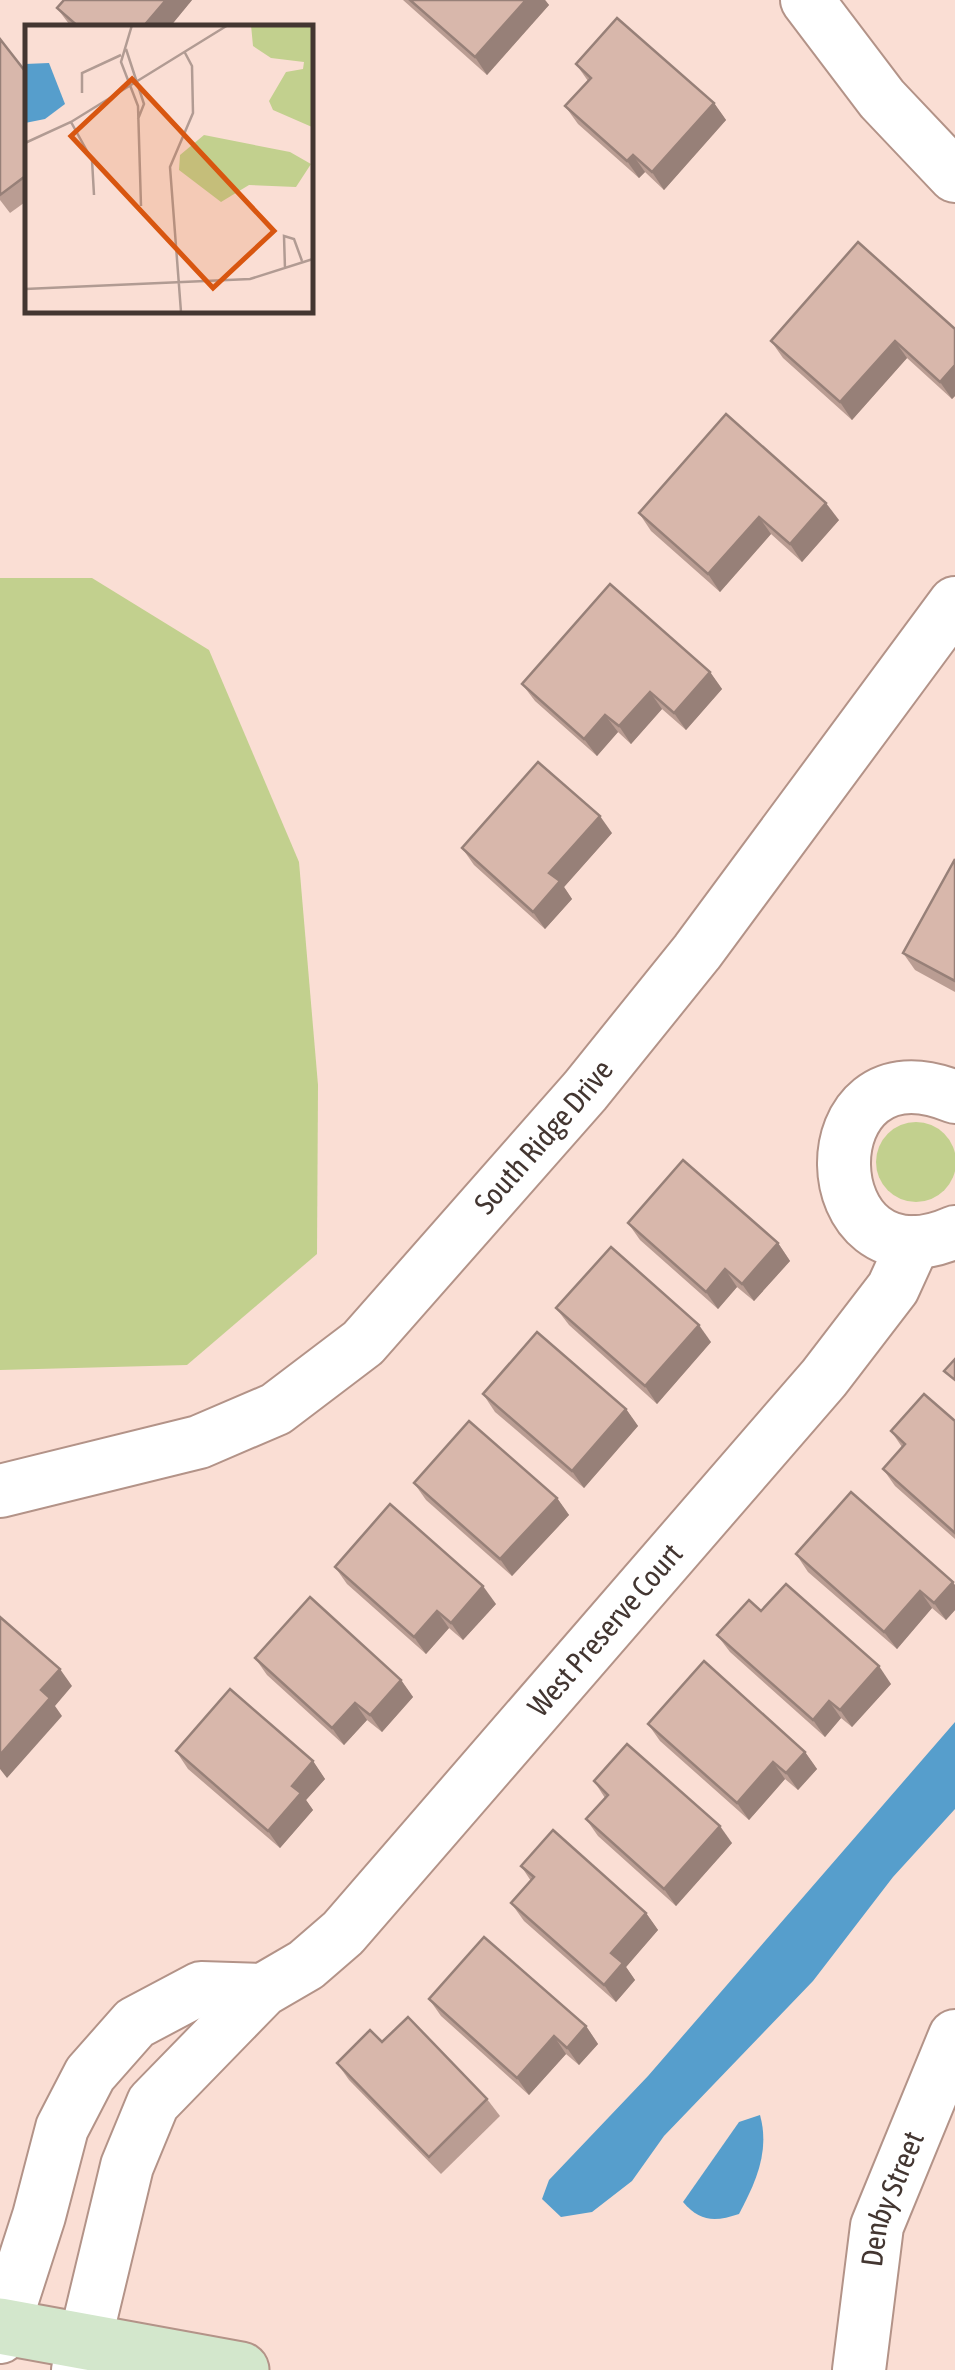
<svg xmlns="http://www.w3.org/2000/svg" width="955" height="2370" viewBox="0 0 955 2370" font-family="'Asap Condensed',sans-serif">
  <rect width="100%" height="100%" fill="#faded4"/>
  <g fill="#c2d08e">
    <polygon points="0,578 92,578 209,650 299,862 318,1085 317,1254 187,1365 0,1370"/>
    <circle cx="916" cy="1162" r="40"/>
  </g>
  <g fill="#569ecc">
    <polygon points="955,1722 955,1809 893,1877 813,1981 664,2136 632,2181 592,2212 561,2217 542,2199 549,2180 648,2076"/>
    <path d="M760 2115C770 2151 756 2182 739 2214 715 2222 700 2222 683 2202L739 2122Z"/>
  </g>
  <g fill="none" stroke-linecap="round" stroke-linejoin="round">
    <defs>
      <g id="street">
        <polyline points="807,0 882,99 955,176"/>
        <path d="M955 1097C804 1034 810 1296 955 1232"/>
        <path id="s1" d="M0 1491 199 1442 276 1409 363 1343 585 1091 697 952 955 603"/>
        <polyline points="0,2337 39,2216 62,2128 90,2074 135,2023 201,1988 263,1990"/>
        <path id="s2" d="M78 2370 127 2166 153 2103 263 1990 306 1965 343 1933 824 1378 893 1288 914 1242"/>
        <path id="s3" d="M859 2370 877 2226 955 2036"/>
      </g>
      <polyline id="secondary" points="0,2326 241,2370"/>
    </defs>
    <use href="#street" stroke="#b39388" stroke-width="56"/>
    <use href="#secondary" stroke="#b39388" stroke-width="59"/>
    <use href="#street" stroke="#fff" stroke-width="52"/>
    <use href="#secondary" stroke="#d3e7cc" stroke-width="55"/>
  </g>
  <g fill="#ba9d93">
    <polygon points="192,0 169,28 72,28 57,8"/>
    <polygon points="403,0 545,0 549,5 487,75"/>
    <polygon points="0,39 28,75 28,200 10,213 0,200"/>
    <polygon points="576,64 714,103 726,120 664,190 645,172 639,178 578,124 565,106 588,81"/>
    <polygon points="955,329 955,396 952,399 907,358 852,420 783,358 771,341"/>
    <polygon points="639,513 839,520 802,562 771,534 720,592 651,531"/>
    <polygon points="710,672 722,689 686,730 662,709 631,744 618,732 597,756 535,701 522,684"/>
    <polygon points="612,833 564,887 572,899 545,929 474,865 462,848"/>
    <polygon points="955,859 955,992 915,970 903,953"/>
    <polygon points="628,1223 778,1243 790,1261 754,1301 737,1287 718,1309 640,1240"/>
    <polygon points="556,1308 711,1342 657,1404 569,1325"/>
    <polygon points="483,1394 626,1409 638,1426 584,1488 495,1412"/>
    <polygon points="955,1421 955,1539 895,1486 883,1469 902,1447 891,1431"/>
    <polygon points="414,1483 557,1498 569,1515 512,1576 426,1500"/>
    <polygon points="796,1554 955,1585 955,1610 946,1620 932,1608 897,1649 808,1572"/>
    <polygon points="335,1567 496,1604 463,1640 449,1628 426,1654 347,1584"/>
    <polygon points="761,1611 891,1684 852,1727 841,1718 825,1737 730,1652 717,1635"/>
    <polygon points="255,1658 401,1680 413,1697 382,1732 367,1720 344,1745 267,1675"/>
    <polygon points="648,1724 805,1752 817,1769 798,1790 785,1779 749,1820 660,1741"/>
    <polygon points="176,1751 313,1761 325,1779 306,1800 313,1810 280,1848 188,1769"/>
    <polygon points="594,1781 732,1843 676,1906 598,1836 586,1819 605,1798"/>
    <polygon points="521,1866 646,1913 658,1930 626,1967 635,1980 616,2002 524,1921 511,1903 531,1881"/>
    <polygon points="429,1999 586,2026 598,2044 579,2065 566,2054 529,2095 441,2016"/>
    <polygon points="382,2042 487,2099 500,2116 441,2174 349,2080 337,2063"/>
  </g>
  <g fill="#978078">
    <polygon points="166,0 192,0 169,28 142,28"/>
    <polygon points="526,0 545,0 549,5 487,75 475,57"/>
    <polygon points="714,103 726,120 664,190 652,172"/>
    <polygon points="633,155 645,172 639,178 627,161"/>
    <polygon points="895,341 907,358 852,420 840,402"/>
    <polygon points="955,365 955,396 952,399 940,382"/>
    <polygon points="826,503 839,520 802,562 790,544"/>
    <polygon points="759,517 771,534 720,592 708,574"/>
    <polygon points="710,672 722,689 686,730 674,713"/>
    <polygon points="650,692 662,709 631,744 619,726"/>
    <polygon points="605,715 618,732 597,756 584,739"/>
    <polygon points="600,816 612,833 564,887 572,899 545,929 533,912 549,873"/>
    <polygon points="778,1243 790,1261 754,1301 742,1284"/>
    <polygon points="725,1269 737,1287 718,1309 706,1292"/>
    <polygon points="699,1325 711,1342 657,1404 645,1386"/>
    <polygon points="626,1409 638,1426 584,1488 572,1471"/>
    <polygon points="557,1498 569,1515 512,1576 500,1559"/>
    <polygon points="953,1582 955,1585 955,1610 946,1620 934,1603"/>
    <polygon points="483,1586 496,1604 463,1640 451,1623"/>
    <polygon points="920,1591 932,1608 897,1649 884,1632"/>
    <polygon points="437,1611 449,1628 426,1654 414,1637"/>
    <polygon points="879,1666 891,1684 852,1727 840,1710"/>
    <polygon points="60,1669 72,1686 55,1706 62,1716 7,1778 0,1769 0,1755 41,1690"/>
    <polygon points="401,1680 413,1697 382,1732 370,1715"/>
    <polygon points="829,1701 841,1718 825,1737 813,1720"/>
    <polygon points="355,1703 367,1720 344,1745 332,1728"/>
    <polygon points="805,1752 817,1769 798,1790 786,1773"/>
    <polygon points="313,1761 325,1779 306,1800 313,1810 280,1848 268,1831 292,1786"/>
    <polygon points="773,1762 785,1779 749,1820 737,1803"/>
    <polygon points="720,1826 732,1843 676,1906 664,1889"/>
    <polygon points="646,1913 658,1930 626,1967 635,1980 616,2002 604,1985 611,1953"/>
    <polygon points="586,2026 598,2044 579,2065 567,2048"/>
    <polygon points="554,2036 566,2054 529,2095 517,2078"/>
  </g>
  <g fill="#d8b7ab" stroke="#978078" stroke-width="2.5">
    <polygon points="64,0 166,0 142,28 80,28 57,8"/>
    <polygon points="410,0 526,0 475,57"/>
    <polygon points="617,18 714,103 652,172 633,155 627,161 565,106 591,78 576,64"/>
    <polygon points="0,39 28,75 28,174 0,195"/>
    <polygon points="858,242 955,329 955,365 940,382 895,341 840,402 771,341"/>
    <polygon points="726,414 826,503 790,544 759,517 708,574 639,513"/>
    <polygon points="610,584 710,672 674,713 650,692 619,726 605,715 584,739 522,684"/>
    <polygon points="538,762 600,816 549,873 560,881 533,912 462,848"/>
    <polygon points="955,859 955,981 903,953"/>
    <polygon points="683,1160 778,1243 742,1284 725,1269 706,1292 628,1223"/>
    <polygon points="611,1247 699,1325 645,1386 556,1308"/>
    <polygon points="537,1332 626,1409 572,1471 483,1394"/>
    <polygon points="955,1359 955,1380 944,1371"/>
    <polygon points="924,1394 955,1421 955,1533 883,1469 905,1444 891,1431"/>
    <polygon points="469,1421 557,1498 500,1559 414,1483"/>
    <polygon points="851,1492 953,1582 934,1603 920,1591 884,1632 796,1554"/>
    <polygon points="390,1504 483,1586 451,1623 437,1611 414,1637 335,1567"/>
    <polygon points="786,1584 879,1666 840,1710 829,1701 813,1720 717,1635 749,1600 761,1611"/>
    <polygon points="310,1597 401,1680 370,1715 355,1703 332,1728 255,1658"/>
    <polygon points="0,1617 60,1669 41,1690 50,1698 0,1755"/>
    <polygon points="704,1661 805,1752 786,1773 773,1762 737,1803 648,1724"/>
    <polygon points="230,1689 313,1761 292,1786 301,1793 268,1831 176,1751"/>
    <polygon points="627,1744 720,1826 664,1889 586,1819 608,1795 594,1781"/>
    <polygon points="553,1830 646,1913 611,1953 623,1963 604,1985 511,1903 534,1877 521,1866"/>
    <polygon points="484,1937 586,2026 567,2048 554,2036 517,2078 429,1999"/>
    <polygon points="408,2017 487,2099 429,2157 337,2063 370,2030 382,2042"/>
  </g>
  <g text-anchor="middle" stroke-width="10" stroke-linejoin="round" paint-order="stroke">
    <g font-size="30" fill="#433631" stroke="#fff">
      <text dy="10" stroke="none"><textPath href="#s1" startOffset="672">South Ridge Drive</textPath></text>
      <text dy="10" stroke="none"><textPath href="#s2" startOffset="935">West Preserve Court</textPath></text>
      <text dy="10" stroke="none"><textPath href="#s3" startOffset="175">Denby Street</textPath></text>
    </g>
  </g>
  <g transform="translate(25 25)">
    <rect width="288" height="288" fill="#faded4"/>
    <path d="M226 0H287V102L248 85 244 76 261 47 278 44 279 37 246 33 228 21ZM179 110 265 127 286 139 271 162 224 160 196 177 154 145 155 130Z" fill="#c2d08e"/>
    <path d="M24 38 40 79 20 94 0 98V39Z" fill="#569ecc"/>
    <path fill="none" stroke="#b19b93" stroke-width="2.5" d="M107 0 96 37 113 81 116 181M101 24 119 79 113 94M57 68V48L96 30M46 97 67 135 69 170M0 118 46 97 203 0M260 244 259 211 269 214 277 236M0 264 225 254 288 234M156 287 145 142 168 88 167 41 159 26"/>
    <path fill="#d85610" fill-opacity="0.15" stroke="#d85610" stroke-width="5" d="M107 54 249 206 188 263 46 111Z"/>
    <rect width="288" height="288" fill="none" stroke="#433631" stroke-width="5"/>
  </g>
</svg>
